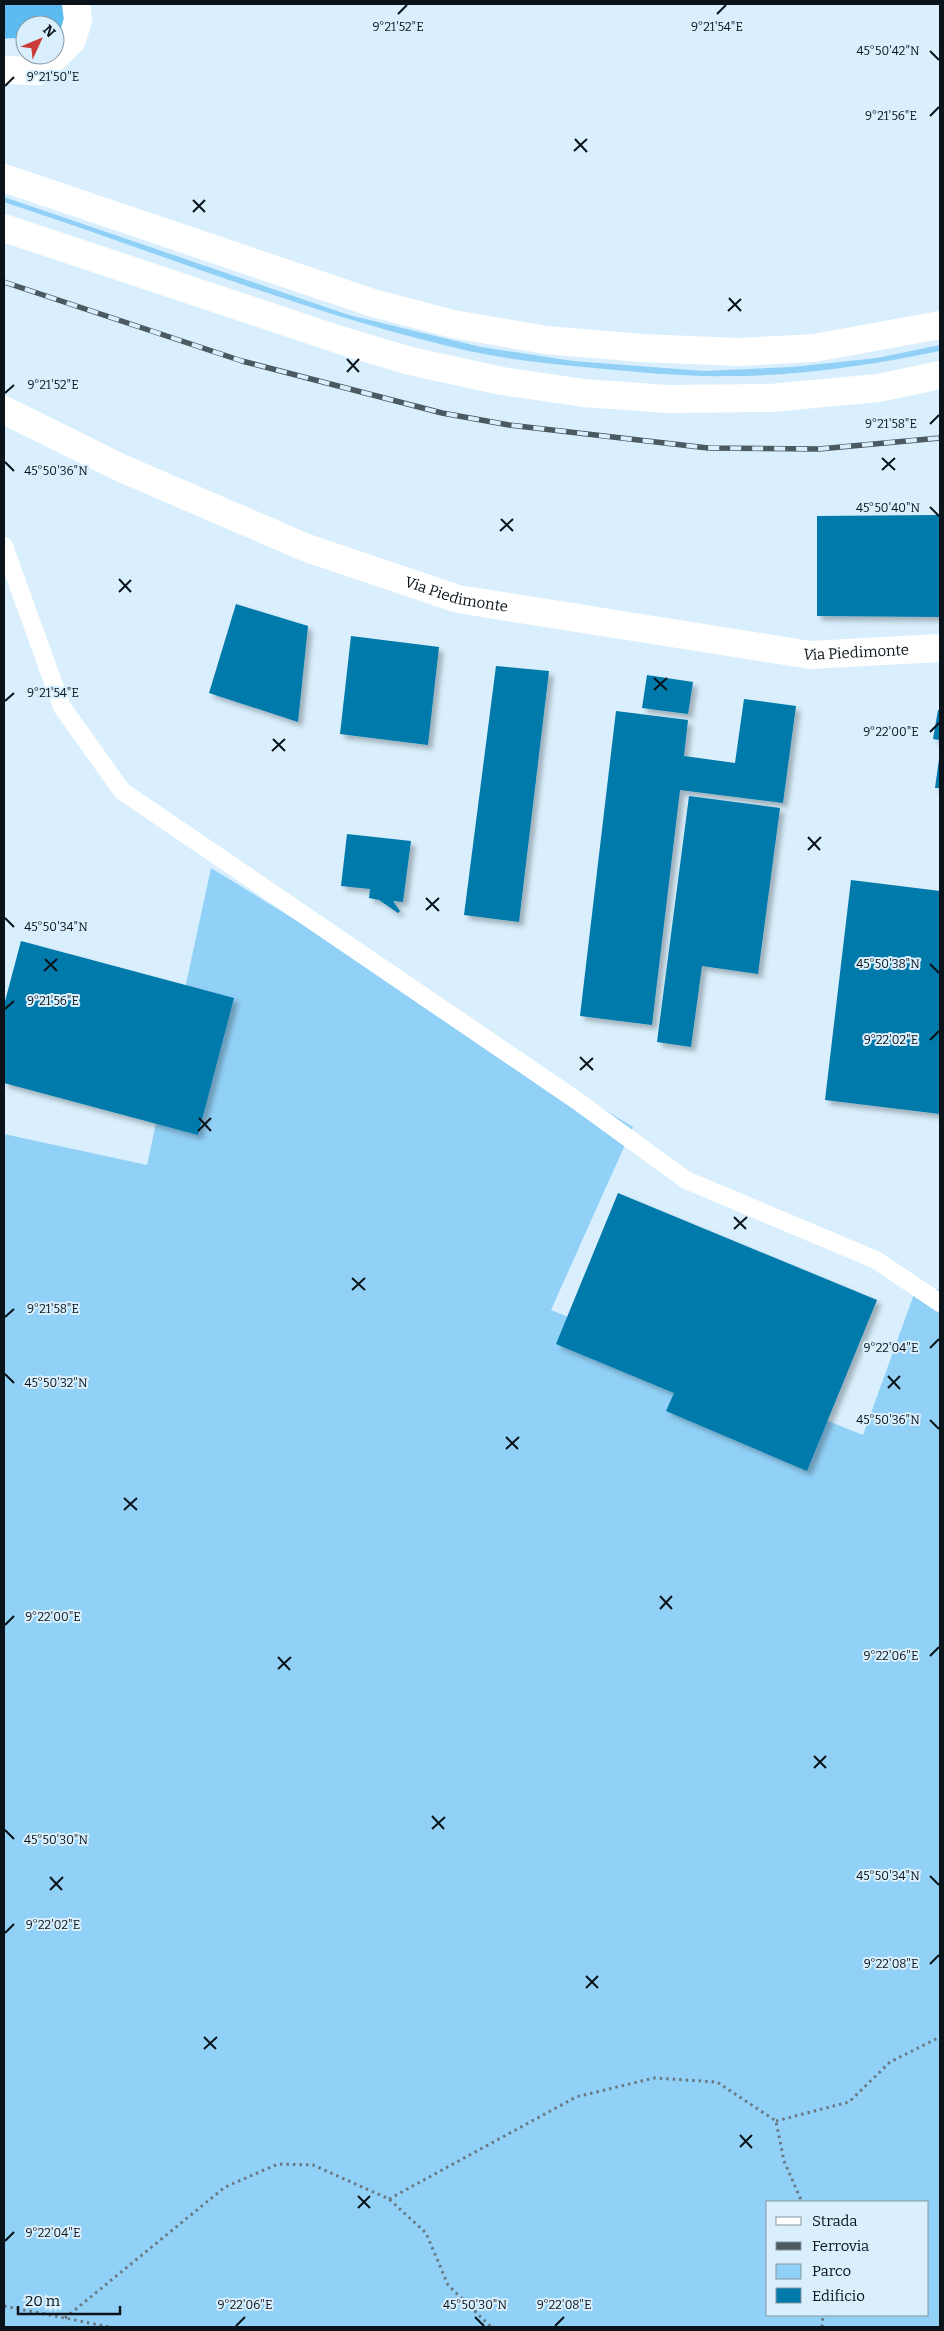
<svg xmlns="http://www.w3.org/2000/svg" width="944" height="2331" viewBox="0 0 944 2331" font-family="Bitter,serif">
  <defs>
    <filter id="shadow"><feDropShadow dx="4.5" dy="4.5" stdDeviation="2.5" flood-color="#0004"/></filter>
  </defs>
  <rect width="100%" height="100%" fill="#d9effd"/>
  <g fill="#92d1f7" fill-rule="evenodd">
    <path d="M4 197 349 315 481 347 573 361 704 371 792 367 877 358 940 345V351C871 365 800 376 729 376 684 377 639 372 594 368 553 364 510 360 469 351 310 315 159 253 4 202Z"/>
    <path d="M211 868 633 1127 551 1310 863 1435 917 1286 940 1290V2327H4V1134L147 1165ZM768 2202H928V2315H768Z"/>
  </g>
  <g fill="none" stroke-linecap="round" stroke-linejoin="round">
    <polyline stroke="#5cbbf0" stroke-width="61" points="4,8 27,7 46,4"/>
  </g>
  <g fill="#0079ab" filter="url(#shadow)">
    <polygon points="940,515 940,617 817,616 817,516"/>
    <polygon points="236,604 308,626 298,722 209,693"/>
    <polygon points="351,636 439,647 428,745 340,734"/>
    <polygon points="496,666 549,671 519,922 464,915"/>
    <polygon points="647,675 693,682 688,714 642,708"/>
    <polygon points="744,699 796,706 783,803 680,790 652,1025 580,1016 616,711 688,720 684,756 735,763"/>
    <polygon points="938,710 940,710 940,740 933,739"/>
    <polygon points="939,759 940,759 940,788 935,788"/>
    <polygon points="689,796 780,808 758,974 702,966 691,1047 657,1042"/>
    <polygon points="347,834 411,841 403,902 393,901 400,911 398,913 379,900 369,898 370,889 341,886"/>
    <polygon points="851,880 940,891 940,1114 825,1100"/>
    <polygon points="21,941 234,998 198,1135 4,1083 4,1005"/>
    <polygon points="618,1193 877,1300 807,1471 666,1411 674,1393 556,1344"/>
  </g>
  <g fill="none" stroke-linecap="round" stroke-linejoin="round">
    <g stroke="#697982" stroke-width="3" stroke-dasharray="2.5 4" stroke-linecap="butt">
      <polyline points="776,2121 849,2102 890,2062 940,2037"/>
      <polyline points="389,2199 576,2097 654,2078 717,2082 776,2121 784,2161 802,2202"/>
      <polyline points="4,2306 110,2327"/>
      <polyline points="65,2318 225,2187 278,2164 313,2165 389,2199 426,2233 448,2285 491,2327"/>
      <polyline points="822,2327 823,2315"/>
    </g>
    <polyline stroke="#fff" stroke-width="18" points="4,546 62,707 122,791 576,1100 686,1180 876,1260 940,1303"/>
    <g stroke="#fff" stroke-width="28">
      <polyline points="4,70 38,71 56,56 72,40 78,20 76,4"/>
      <path id="s1" d="M4 410 121 468 307 548 458 599 810 655 940 648"/>
    </g>
    <g stroke="#fff" stroke-width="28">
      <polyline points="4,178 373,303 453,324 546,340 641,348 739,352 814,348 940,325"/>
      <polyline points="4,228 343,341 410,361 502,381 584,393 668,399 770,398 878,388 940,375"/>
    </g>
    <defs>
      <polyline id="rail" points="4,282 242,361 442,413 509,425 708,448 819,449 940,438"/>
    </defs>
    <use href="#rail" stroke="#4b5961" stroke-width="5.5"/>
    <use href="#rail" stroke="#d9effd" stroke-width="4" stroke-dasharray="11" stroke-linecap="butt"/>
  </g>
  <path fill="none" stroke="#091319" stroke-width="2" d="M398 14 407 5M717 14 726 5M930 51 939 60M5 86 14 77M930 116 939 107M575 139 587 152M574 151 587 139M193 200 205 212M193 212 205 200M729 298 741 311M728 311 741 299M347 359 359 372M347 372 359 359M5 393 14 385M930 424 939 415M882 458 895 470M5 462 14 471M882 470 895 458M930 507 939 516M501 519 513 531M500 531 513 519M119 579 131 592M119 592 131 580M654 678 667 690M654 690 667 678M5 701 14 693M930 732 939 723M273 739 285 751M272 751 285 739M808 837 820 850M808 850 821 837M426 898 439 911M426 910 439 898M5 918 14 927M45 959 57 971M930 964 939 973M44 971 57 959M5 1009 14 1001M930 1040 939 1031M580 1057 593 1070M580 1070 593 1058M199 1118 211 1131M198 1131 211 1118M734 1217 746 1229M734 1229 747 1217M352 1278 365 1290M352 1290 365 1278M5 1317 14 1309M930 1348 939 1339M5 1374 14 1383M888 1376 900 1389M888 1388 900 1376M930 1420 939 1429M506 1437 518 1449M506 1449 519 1437M124 1498 137 1510M124 1510 137 1498M660 1596 672 1609M660 1609 672 1596M5 1625 14 1616M930 1656 939 1647M278 1657 290 1670M278 1669 291 1657M814 1756 826 1768M814 1768 826 1756M432 1816 444 1829M432 1829 445 1817M5 1830 14 1839M930 1876 939 1885M50 1877 62 1890M50 1890 63 1877M5 1933 14 1924M930 1964 939 1955M586 1976 598 1988M586 1988 598 1976M204 2037 216 2049M204 2049 217 2037M740 2135 752 2148M740 2147 752 2135M358 2196 370 2208M358 2208 370 2196M5 2241 14 2232M475 2317 484 2326M236 2326 245 2317M555 2326 564 2317"/>
  <g text-anchor="middle" stroke-width="4" stroke-linejoin="round" paint-order="stroke">
    <g font-size="15" fill="#091319" stroke="#d9effd">
      <text dy="5" stroke="none"><textPath href="#s1" startOffset="490">Via Piedimonte</textPath></text>
      <text dy="5" stroke="none"><textPath href="#s1" startOffset="895">Via Piedimonte</textPath></text>
    </g>
  </g>
  <g font-size="12" text-anchor="middle" fill="#091319" stroke="#d9effd" stroke-width="4" stroke-linejoin="round" paint-order="stroke">
    <text x="398" y="31">9°21'52"E</text>
    <text x="717" y="31">9°21'54"E</text>
    <text x="888" y="55">45°50'42"N</text>
    <text x="53" y="81">9°21'50"E</text>
    <text x="891" y="120">9°21'56"E</text>
    <text x="53" y="389">9°21'52"E</text>
    <text x="891" y="428">9°21'58"E</text>
    <text x="56" y="475">45°50'36"N</text>
    <text x="888" y="512">45°50'40"N</text>
    <text x="53" y="697">9°21'54"E</text>
    <text x="891" y="736">9°22'00"E</text>
    <text x="56" y="931">45°50'34"N</text>
    <text x="888" y="968">45°50'38"N</text>
    <text x="53" y="1005">9°21'56"E</text>
    <text x="891" y="1044">9°22'02"E</text>
    <text x="53" y="1313">9°21'58"E</text>
    <text x="891" y="1352">9°22'04"E</text>
    <text x="56" y="1387">45°50'32"N</text>
    <text x="888" y="1424">45°50'36"N</text>
    <text x="53" y="1621">9°22'00"E</text>
    <text x="891" y="1660">9°22'06"E</text>
    <text x="56" y="1844">45°50'30"N</text>
    <text x="888" y="1880">45°50'34"N</text>
    <text x="53" y="1929">9°22'02"E</text>
    <text x="891" y="1968">9°22'08"E</text>
    <text x="53" y="2237">9°22'04"E</text>
    <text x="475" y="2309">45°50'30"N</text>
    <text x="245" y="2309">9°22'06"E</text>
    <text x="564" y="2309">9°22'08"E</text>
  </g>
  <rect width="944" height="2331" fill="none" stroke="#091319" stroke-width="10"/>
  <rect x="766" y="2201" width="162" height="115" fill="#d9effd" stroke="#8697a2"/>
  <rect x="776" y="2217" width="25" height="8" fill="#ffffff" stroke="#8697a2"/>
  <text x="812" y="2226" font-size="15" fill="#091319">Strada</text>
  <rect x="776" y="2242" width="25" height="8" fill="#4b5961" stroke="#8697a2"/>
  <text x="812" y="2251" font-size="15" fill="#091319">Ferrovia</text>
  <rect x="776" y="2264" width="25" height="15" fill="#92d1f7" stroke="#8697a2"/>
  <text x="812" y="2276" font-size="15" fill="#091319">Parco</text>
  <rect x="776" y="2288" width="25" height="15" fill="#0079ab" stroke="#8697a2"/>
  <text x="812" y="2301" font-size="15" fill="#091319">Edificio</text>
  <g transform="translate(40 40) rotate(46)"><circle r="24" fill="#d9effd" stroke="#8697a2"/>
  <path d="M0-4L9 19L0 12L-9 19Z" fill="#cb3c39"/>
  <text y="-8" font-size="14" font-weight="bold" text-anchor="middle" fill="#091319">N</text>
  </g>
  <path d="M18 2306v8h102v-8" fill="none" stroke="#091319" stroke-width="2.5"/>
  <text x="25" y="2306" font-size="15" fill="#091319" stroke="#d9effd" stroke-width="4" paint-order="stroke">20 m</text>
</svg>
